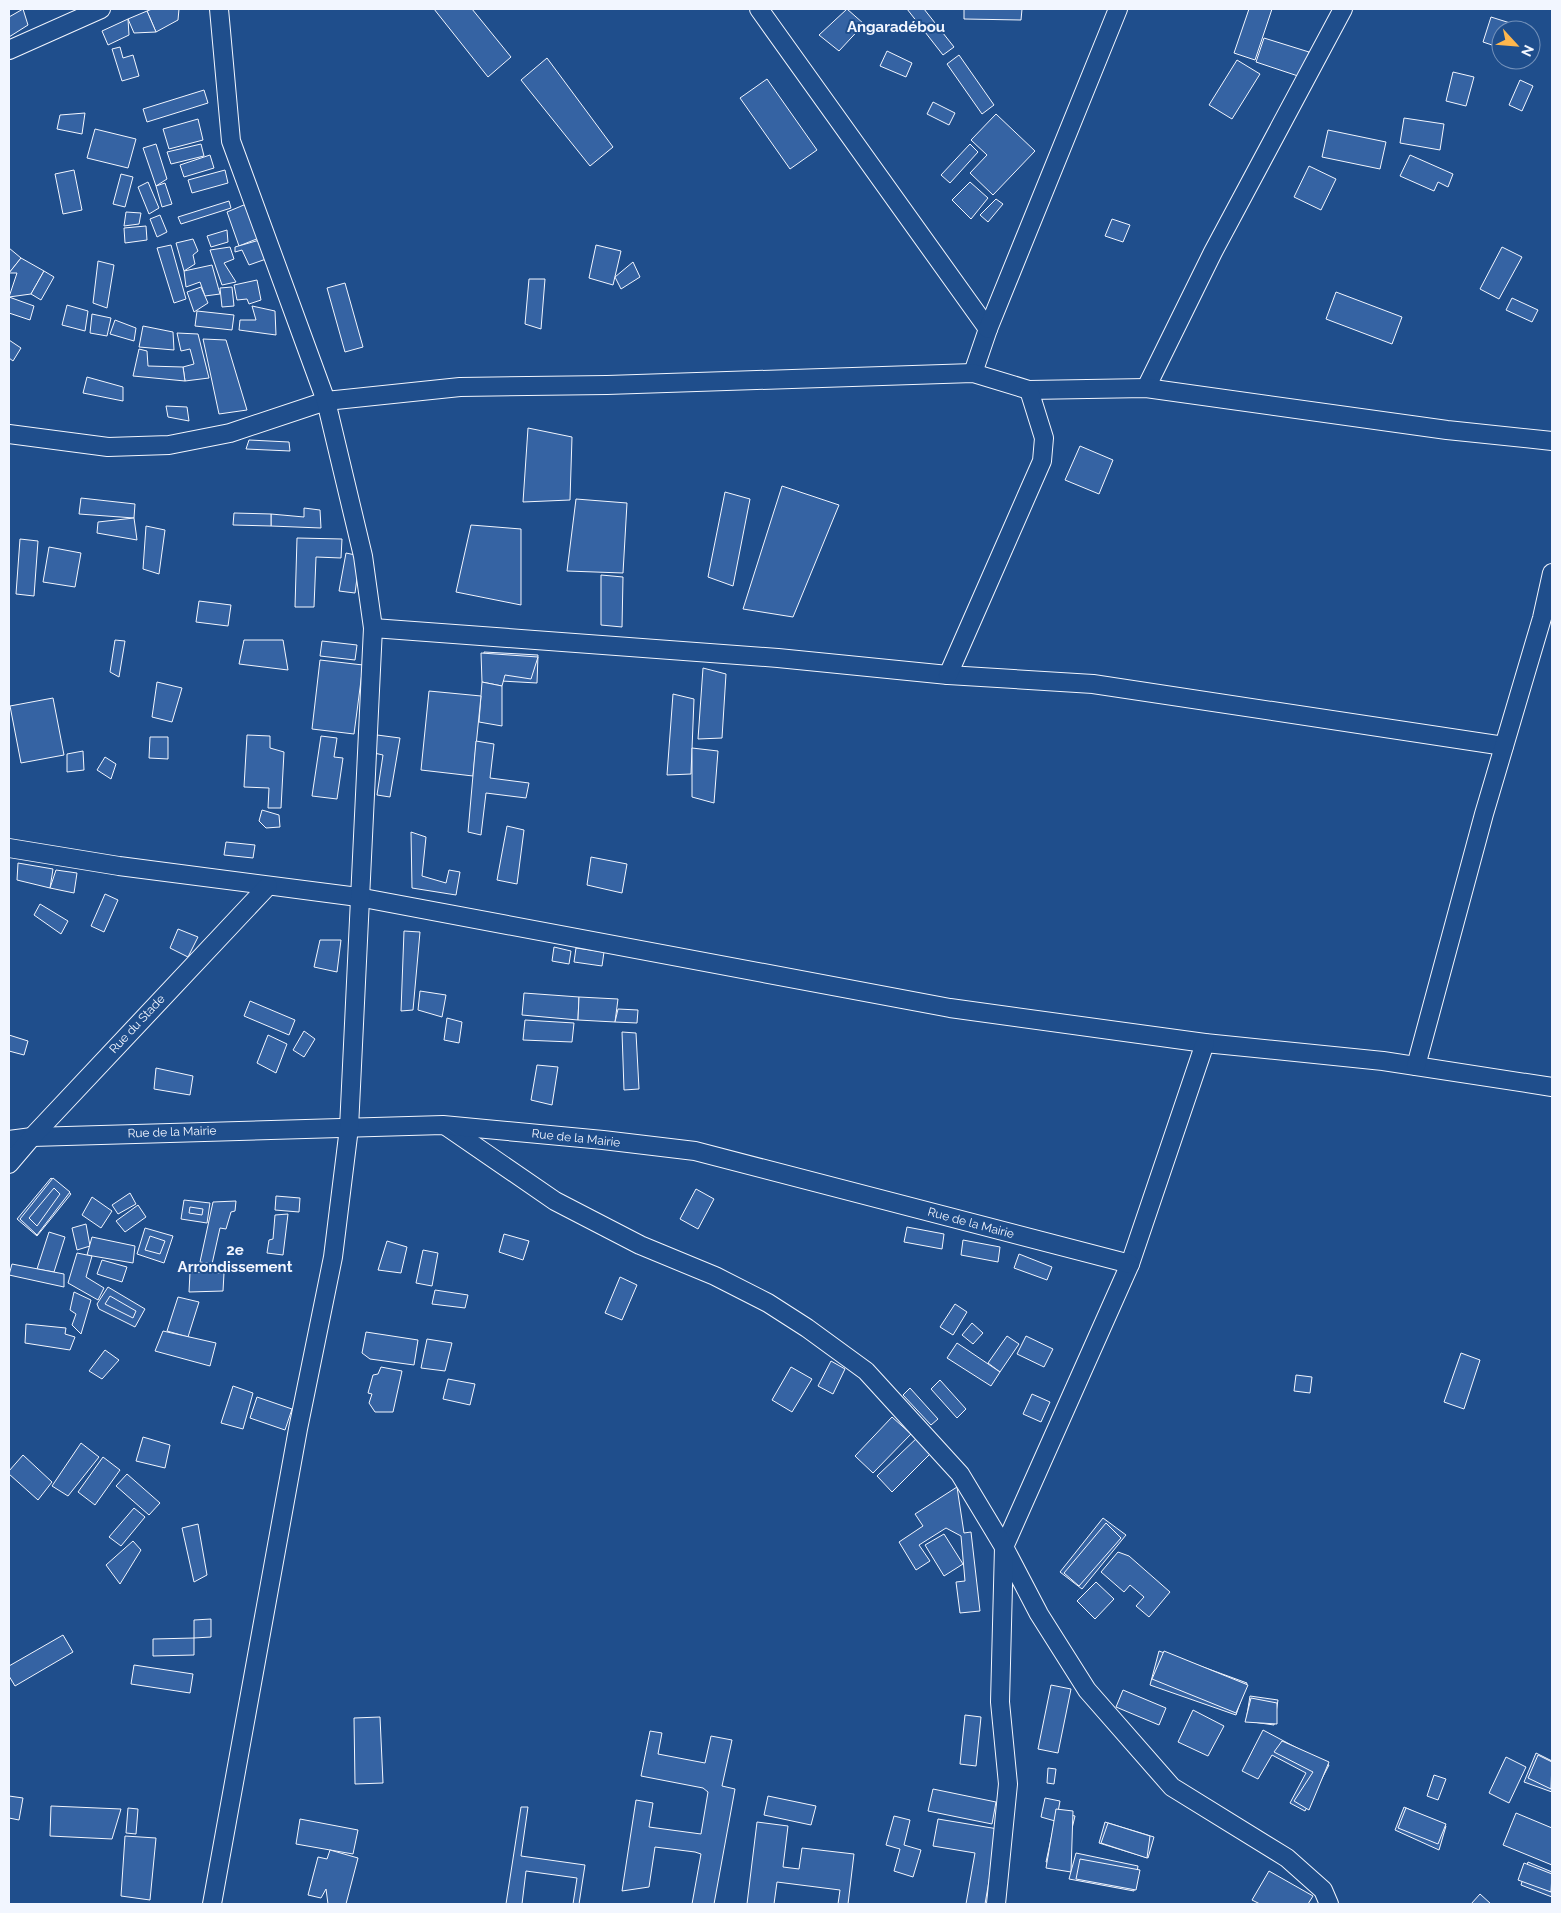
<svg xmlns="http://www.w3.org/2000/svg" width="1561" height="1913" viewBox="0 0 1561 1913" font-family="Raleway,sans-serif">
  <rect width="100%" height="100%" fill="#1f4e8c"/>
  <g fill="#3563a3" stroke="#f2f6ff">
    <polygon points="23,9 28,25 9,37 9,17"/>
    <polygon points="152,9 179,9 178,20 156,32 147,11"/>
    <polygon points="434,9 472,9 511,57 488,77"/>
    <polygon points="847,9 864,24 839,51 819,35"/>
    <polygon points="907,9 924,9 954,47 943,55"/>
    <polygon points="964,9 1022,9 1021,20 964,19"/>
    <polygon points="1249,9 1272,9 1255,60 1234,53"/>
    <polygon points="147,11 156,32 134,33 128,19"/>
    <polygon points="1491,17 1526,28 1525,30 1501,30 1501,48 1483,42"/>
    <polygon points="128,19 129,35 108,45 102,31"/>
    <polygon points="1264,38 1309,52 1301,77 1256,62"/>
    <polygon points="120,47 123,58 133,55 139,76 122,81 112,49"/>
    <polygon points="887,51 912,63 906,77 880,66"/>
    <polygon points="959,55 994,105 982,114 947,64"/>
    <polygon points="547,58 613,147 590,166 521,80"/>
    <polygon points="1237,60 1260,74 1232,119 1209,105"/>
    <polygon points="1453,72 1474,77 1466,106 1446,101"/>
    <polygon points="767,79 817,150 790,169 740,98"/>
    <polygon points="1520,80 1533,86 1522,111 1509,105"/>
    <polygon points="204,90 208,103 147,122 143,109"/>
    <polygon points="933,102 955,113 949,125 927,114"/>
    <polygon points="85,113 82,134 57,129 60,115"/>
    <polygon points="996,114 1035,151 993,195 970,173 987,155 971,140"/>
    <polygon points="1404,118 1444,124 1440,150 1400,143"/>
    <polygon points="198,119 203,140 169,149 163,129"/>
    <polygon points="95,129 136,139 128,168 87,158"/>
    <polygon points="1328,130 1386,142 1380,169 1322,157"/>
    <polygon points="156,144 167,179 156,186 143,148"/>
    <polygon points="201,144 204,156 171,164 167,152"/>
    <polygon points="970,144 978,152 950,183 941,175"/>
    <polygon points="210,155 214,168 184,177 180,165"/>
    <polygon points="1410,155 1453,174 1448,187 1438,182 1434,191 1400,176"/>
    <polygon points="1309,166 1336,179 1321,210 1294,197"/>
    <polygon points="74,170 82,210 63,214 55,174"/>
    <polygon points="225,170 228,183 192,193 188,180"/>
    <polygon points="121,174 133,177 125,207 113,204"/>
    <polygon points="148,182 159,208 149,214 138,187"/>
    <polygon points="970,182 988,198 971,219 952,200"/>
    <polygon points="165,183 172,204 162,207 156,186"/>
    <polygon points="996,199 1003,204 988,222 980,215"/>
    <polygon points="229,201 231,208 181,224 178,217"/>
    <polygon points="251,202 264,236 239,246 227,212"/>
    <polygon points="126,212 141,213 139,224 124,226"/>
    <polygon points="160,215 167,232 157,237 150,219"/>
    <polygon points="1112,219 1130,225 1123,242 1105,236"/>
    <polygon points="146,226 147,240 125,243 124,228"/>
    <polygon points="227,230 228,242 211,247 207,236"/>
    <polygon points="193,239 198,251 193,255 195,264 184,271 176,243"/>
    <polygon points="263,239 269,258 249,265 242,250 235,252 235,247"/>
    <polygon points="171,245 186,299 174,303 157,248"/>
    <polygon points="596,245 621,251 613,285 589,278"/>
    <polygon points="230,247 234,259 224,263 236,282 222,285 210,250"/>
    <polygon points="1502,247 1522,257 1499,299 1480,289"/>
    <polygon points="9,248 21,258 9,273"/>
    <polygon points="21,258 44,271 31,294 9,297 17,273 9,273"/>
    <polygon points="98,261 114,265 107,308 93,303"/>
    <polygon points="633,262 640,277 621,289 615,277"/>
    <polygon points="212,265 220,294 205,296 200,282 186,287 184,271"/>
    <polygon points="44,271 54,277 41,300 31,294"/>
    <polygon points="529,279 545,279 541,329 525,324"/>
    <polygon points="257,280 261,300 249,304 247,299 237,300 234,285"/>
    <polygon points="345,283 363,347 345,352 327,288"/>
    <polygon points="201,287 208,303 194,312 187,292"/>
    <polygon points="232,287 234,306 222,307 220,288"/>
    <polygon points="1336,292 1402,317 1392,344 1326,319"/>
    <polygon points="9,297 34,306 30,320 9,313"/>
    <polygon points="1512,298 1538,310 1532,322 1506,310"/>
    <polygon points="67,305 88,311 85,331 62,325"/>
    <polygon points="252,306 275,311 276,335 239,330 240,320 256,320"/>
    <polygon points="197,311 234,315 232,330 195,326"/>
    <polygon points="92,314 111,318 107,336 90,333"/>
    <polygon points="115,320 136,328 134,341 110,334"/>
    <polygon points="143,326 173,332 174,350 139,347"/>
    <polygon points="177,333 198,334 209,378 185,381 183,367 194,364 190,349 181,351"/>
    <polygon points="203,339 226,340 247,410 219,414"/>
    <polygon points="9,340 21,348 13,361 9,358"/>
    <polygon points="139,349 147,351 148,366 183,367 185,381 133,376"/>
    <polygon points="87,377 123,387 123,401 83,393"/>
    <polygon points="166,406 187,407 189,421 168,417"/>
    <polygon points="528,428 572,437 570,500 523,502"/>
    <polygon points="249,440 289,442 290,451 246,449"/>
    <polygon points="1080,446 1113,460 1099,494 1065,480"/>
    <polygon points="782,486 839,505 793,617 743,609"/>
    <polygon points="725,492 750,499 733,586 708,577"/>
    <polygon points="81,498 135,504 134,518 79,514"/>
    <polygon points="576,499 627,503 623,573 567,571"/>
    <polygon points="304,508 320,510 321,528 271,526 271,514 304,517"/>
    <polygon points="234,513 271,514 271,526 233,525"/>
    <polygon points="134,518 137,540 97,533 98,522"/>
    <polygon points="471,525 521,529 521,605 456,592"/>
    <polygon points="146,526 165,530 159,574 143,569"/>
    <polygon points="297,538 342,539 341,558 316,557 314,607 295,607"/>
    <polygon points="20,539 38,541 34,596 16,594"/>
    <polygon points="49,547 81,553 75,587 43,582"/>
    <polygon points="346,553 360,556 355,593 339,591"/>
    <polygon points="601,575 623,577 622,627 601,625"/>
    <polygon points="199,601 231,605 228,626 196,622"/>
    <polygon points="115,640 125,641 119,677 110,672"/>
    <polygon points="244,640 283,640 288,670 239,664"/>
    <polygon points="322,641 357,645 355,660 320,656"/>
    <polygon points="484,652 538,655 537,683 483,680"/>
    <polygon points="481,653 538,657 531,679 505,675 502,686 482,682"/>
    <polygon points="320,660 363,665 354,734 312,729"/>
    <polygon points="703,668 726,674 722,738 698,739"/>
    <polygon points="157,682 182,688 172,722 152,717"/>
    <polygon points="482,682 502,686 502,726 479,722"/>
    <polygon points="429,691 481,696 473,776 421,770"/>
    <polygon points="673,694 694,699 691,774 667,775"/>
    <polygon points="53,698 64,755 21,763 10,706"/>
    <polygon points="247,735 270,736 270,748 284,752 281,808 268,808 269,788 244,787"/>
    <polygon points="377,735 400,738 390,797 377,795 383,755 374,753"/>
    <polygon points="321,736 337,738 334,757 343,758 337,799 312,796"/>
    <polygon points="150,737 168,737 168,759 149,758"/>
    <polygon points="476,741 494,744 490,778 529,783 526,798 486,793 481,835 468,832"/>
    <polygon points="692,748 718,751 714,803 692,797"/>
    <polygon points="83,751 84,770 67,772 67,754"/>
    <polygon points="105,757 116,764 111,779 97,770"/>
    <polygon points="262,810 279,815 280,827 266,828 259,821"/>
    <polygon points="507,826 524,830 517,884 497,880"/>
    <polygon points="411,832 426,837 422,876 446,883 449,870 460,872 456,895 412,888"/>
    <polygon points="226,842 255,845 253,858 224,855"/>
    <polygon points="591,857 627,864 622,893 587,885"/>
    <polygon points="18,863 53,869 50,888 17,880"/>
    <polygon points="56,870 77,873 74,893 50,888"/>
    <polygon points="105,894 118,900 104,932 91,926"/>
    <polygon points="40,904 68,921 61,934 34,915"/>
    <polygon points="178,929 198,937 188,957 170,948"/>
    <polygon points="404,931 420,932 413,1010 401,1011"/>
    <polygon points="320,940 341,940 337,972 314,967"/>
    <polygon points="554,947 571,951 569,964 552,961"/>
    <polygon points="576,948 604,952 602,966 574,962"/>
    <polygon points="420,991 446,995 442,1017 418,1010"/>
    <polygon points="524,993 579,997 578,1020 522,1015"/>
    <polygon points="579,997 618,999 615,1022 578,1020"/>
    <polygon points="250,1001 295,1020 289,1035 244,1016"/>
    <polygon points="618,1009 638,1010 637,1023 615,1022"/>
    <polygon points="447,1018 462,1022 459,1043 444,1040"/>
    <polygon points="525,1020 574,1023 572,1042 523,1040"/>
    <polygon points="304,1031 315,1039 304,1057 293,1050"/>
    <polygon points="622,1032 636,1033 639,1089 624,1090"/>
    <polygon points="9,1035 28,1041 24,1055 9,1051"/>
    <polygon points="268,1035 287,1044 276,1073 257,1063"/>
    <polygon points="537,1065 558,1067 552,1105 531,1100"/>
    <polygon points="156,1068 193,1076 190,1095 154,1089"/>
    <polygon points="51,1178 71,1194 37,1236 17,1219"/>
    <polygon points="53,1178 70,1192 37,1235 20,1219"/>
    <polygon points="54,1188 60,1194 37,1226 29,1218"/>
    <polygon points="696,1189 714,1199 698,1229 680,1219"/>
    <polygon points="130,1193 136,1204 118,1214 112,1205"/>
    <polygon points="276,1196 300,1198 299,1212 275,1210"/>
    <polygon points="92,1197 112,1211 101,1228 82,1215"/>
    <polygon points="184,1200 210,1203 207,1223 181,1219"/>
    <polygon points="236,1201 235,1211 231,1212 226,1229 220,1228 212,1264 200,1262 213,1202"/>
    <polygon points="138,1205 146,1217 125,1232 116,1221"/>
    <polygon points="190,1207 203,1209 202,1215 189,1213"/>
    <polygon points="288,1214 283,1255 267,1253 269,1240 273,1239 275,1215"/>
    <polygon points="86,1224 90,1246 77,1250 72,1228"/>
    <polygon points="907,1227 944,1234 942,1249 904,1242"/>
    <polygon points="145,1228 173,1236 164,1263 137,1254"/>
    <polygon points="49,1232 65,1237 54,1272 37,1269"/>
    <polygon points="504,1234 529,1241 523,1260 499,1252"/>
    <polygon points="150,1236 165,1241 160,1254 145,1250"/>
    <polygon points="92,1237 135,1246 133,1263 87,1255"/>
    <polygon points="963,1240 1000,1247 998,1262 961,1255"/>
    <polygon points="387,1241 407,1247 401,1273 378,1270"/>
    <polygon points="423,1250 438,1253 432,1286 416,1283"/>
    <polygon points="77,1253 92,1256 86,1277 104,1288 98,1300 68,1283"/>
    <polygon points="1019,1254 1052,1267 1047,1280 1014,1268"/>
    <polygon points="102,1260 127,1267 122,1282 97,1274"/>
    <polygon points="12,1264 64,1274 64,1287 9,1275"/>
    <polygon points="190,1272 224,1273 223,1291 189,1292"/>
    <polygon points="620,1277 637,1285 622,1320 605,1313"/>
    <polygon points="108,1287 145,1309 135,1327 99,1309 97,1304"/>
    <polygon points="435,1290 468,1295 465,1308 432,1304"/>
    <polygon points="74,1292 91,1300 81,1334 72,1325 76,1314 70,1310"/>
    <polygon points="110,1296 136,1311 133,1318 105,1304"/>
    <polygon points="178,1297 199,1302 188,1337 167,1331"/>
    <polygon points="955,1304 967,1312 953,1335 940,1327"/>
    <polygon points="972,1323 983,1333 973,1344 962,1335"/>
    <polygon points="26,1324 66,1328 65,1334 75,1337 70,1350 25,1343"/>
    <polygon points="163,1331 216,1343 210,1366 155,1351"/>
    <polygon points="366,1332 418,1340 414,1365 370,1359 362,1353"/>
    <polygon points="1007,1336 1019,1344 1000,1372 988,1363"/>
    <polygon points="1026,1336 1053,1349 1044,1367 1017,1354"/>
    <polygon points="427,1339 452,1343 445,1371 421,1368"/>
    <polygon points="957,1343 1000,1372 991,1386 947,1358"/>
    <polygon points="105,1350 119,1360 102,1379 89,1371"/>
    <polygon points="1461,1353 1480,1360 1464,1409 1444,1402"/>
    <polygon points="831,1361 845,1369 833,1394 818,1386"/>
    <polygon points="381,1367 402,1371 393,1412 375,1412 369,1403 372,1394 368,1393 373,1375 378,1374"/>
    <polygon points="791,1367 812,1379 792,1412 772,1400"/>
    <polygon points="1296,1375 1312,1377 1310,1393 1294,1391"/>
    <polygon points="448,1379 475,1384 470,1405 443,1399"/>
    <polygon points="940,1380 966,1409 957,1418 931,1389"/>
    <polygon points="233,1386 253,1393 243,1429 221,1423"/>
    <polygon points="910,1388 938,1419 931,1425 903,1395"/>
    <polygon points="1032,1394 1050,1402 1041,1422 1023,1414"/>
    <polygon points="257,1397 292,1409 285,1430 250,1418"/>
    <polygon points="892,1417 911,1434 873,1473 855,1456"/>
    <polygon points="919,1436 933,1451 892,1492 877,1476"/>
    <polygon points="143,1437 170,1445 165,1468 136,1461"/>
    <polygon points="81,1443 99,1457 68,1496 52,1486"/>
    <polygon points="23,1455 52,1482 38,1500 9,1474 9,1471"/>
    <polygon points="103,1457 120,1470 95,1505 78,1492"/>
    <polygon points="127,1474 160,1503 149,1515 116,1486"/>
    <polygon points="957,1487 964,1533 971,1532 980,1611 960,1613 956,1582 965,1581 961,1536 946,1528 919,1545 930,1561 916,1570 899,1542 923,1526 915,1514"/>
    <polygon points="134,1508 145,1517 121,1546 109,1537"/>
    <polygon points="1103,1518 1126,1535 1082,1589 1060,1572"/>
    <polygon points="1106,1523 1121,1538 1079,1586 1064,1573"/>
    <polygon points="198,1524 207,1575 194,1582 182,1528"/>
    <polygon points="944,1534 963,1564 944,1576 925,1545"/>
    <polygon points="133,1541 141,1550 120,1584 106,1565"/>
    <polygon points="1118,1552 1129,1556 1170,1592 1149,1617 1136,1606 1144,1597 1130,1585 1124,1592 1101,1572"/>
    <polygon points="1096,1582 1114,1599 1095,1619 1077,1601"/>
    <polygon points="211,1619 211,1637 194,1638 194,1620"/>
    <polygon points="63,1635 73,1652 15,1686 9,1676 9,1666"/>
    <polygon points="194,1638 194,1655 153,1656 153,1639"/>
    <polygon points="1159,1651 1247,1683 1236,1715 1150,1685"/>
    <polygon points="1164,1651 1248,1685 1236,1713 1152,1679"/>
    <polygon points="134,1665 193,1674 190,1693 131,1684"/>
    <polygon points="1051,1685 1071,1689 1058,1753 1038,1749"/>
    <polygon points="1123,1690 1166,1708 1159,1725 1116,1707"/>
    <polygon points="1250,1696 1278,1700 1274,1725 1246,1721"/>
    <polygon points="1251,1698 1277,1703 1277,1724 1245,1722"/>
    <polygon points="1193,1710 1224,1726 1208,1756 1178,1742"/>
    <polygon points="965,1715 981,1717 976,1766 960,1764"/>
    <polygon points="380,1717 383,1783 355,1784 354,1718"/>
    <polygon points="1263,1730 1329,1765 1305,1811 1290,1803 1306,1773 1272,1755 1258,1779 1242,1771"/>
    <polygon points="650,1731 662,1733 658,1754 705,1763 711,1736 732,1740 722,1786 735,1789 714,1904 692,1904 701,1854 695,1852 655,1847 649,1887 622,1891 636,1800 653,1803 649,1827 701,1834 708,1792 703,1788 641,1776"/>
    <polygon points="1282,1741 1329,1762 1309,1810 1294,1801 1313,1772 1274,1752"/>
    <polygon points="1536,1753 1552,1761 1552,1792 1524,1782"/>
    <polygon points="1538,1755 1552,1762 1551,1789 1528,1778"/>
    <polygon points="1506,1757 1526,1767 1509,1803 1489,1793"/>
    <polygon points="1048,1768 1056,1769 1054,1784 1047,1783"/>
    <polygon points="1434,1775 1446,1779 1438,1800 1427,1796"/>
    <polygon points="933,1789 996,1802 992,1824 928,1811"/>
    <polygon points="9,1796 23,1798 19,1820 9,1818"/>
    <polygon points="768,1796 816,1806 811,1825 764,1815"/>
    <polygon points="1045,1798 1060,1801 1058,1812 1075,1816 1063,1866 1046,1862 1055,1821 1041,1817"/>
    <polygon points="51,1806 121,1809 112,1839 50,1836"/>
    <polygon points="521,1807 528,1807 521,1856 585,1865 579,1904 573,1904 577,1878 526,1871 522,1904 506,1904"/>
    <polygon points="1404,1807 1446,1826 1439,1850 1395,1830"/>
    <polygon points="128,1808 138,1809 136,1834 126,1833"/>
    <polygon points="1406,1808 1446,1824 1438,1844 1398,1828"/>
    <polygon points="1056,1809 1073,1811 1071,1872 1046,1868"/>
    <polygon points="1516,1813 1552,1828 1552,1865 1503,1845"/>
    <polygon points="894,1816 910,1820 904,1845 921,1850 913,1877 894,1871 900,1849 886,1845"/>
    <polygon points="300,1819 358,1830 353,1854 296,1844"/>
    <polygon points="938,1819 998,1829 985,1904 966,1904 975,1853 933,1846"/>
    <polygon points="757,1822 788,1826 783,1867 799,1869 802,1848 854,1854 848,1904 838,1904 840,1890 777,1882 774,1904 747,1904"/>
    <polygon points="1105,1822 1154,1837 1148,1858 1099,1843"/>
    <polygon points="1108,1823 1150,1836 1147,1858 1101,1843"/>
    <polygon points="125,1836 156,1838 150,1900 121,1896"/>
    <polygon points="330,1850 358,1858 346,1904 328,1904 326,1889 321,1898 308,1895 318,1857 327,1859"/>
    <polygon points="1076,1853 1138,1866 1134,1891 1069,1879"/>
    <polygon points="1080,1859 1140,1870 1136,1890 1076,1879"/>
    <polygon points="1528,1862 1552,1872 1552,1897 1521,1885"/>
    <polygon points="1524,1863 1552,1874 1551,1892 1518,1880"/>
    <polygon points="1269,1871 1313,1896 1308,1904 1260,1904 1252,1900"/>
    <polygon points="1480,1894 1491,1904 1471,1904"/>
  </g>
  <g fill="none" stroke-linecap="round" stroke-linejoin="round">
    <defs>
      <g id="minor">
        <polyline points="759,9 988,329 973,373"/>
        <polyline points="9,50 101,9"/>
        <polyline points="988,329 1118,9"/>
        <polyline points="1146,388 1213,252 1343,9"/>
        <polyline points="9,434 108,447 169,445 230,433 326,401 460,387 607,385 973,373 1029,390 1146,388 1447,430 1552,441"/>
        <polyline points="373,628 778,658 948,675 1093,684 1504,746"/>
        <polyline points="948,675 1042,461 1044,438 1029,390"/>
        <polyline points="9,848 119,866 358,897 950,1008 1205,1043 1383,1061 1552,1087"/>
        <polyline points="1205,1043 1130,1264 1004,1547 1039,1614 1087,1690 1172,1787 1287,1858 1323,1890 1329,1904"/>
        <polyline points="1416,1066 1484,814 1542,618 1552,573"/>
        <polyline points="446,1126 555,1201 640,1245 715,1276 768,1303 807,1328 866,1371 960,1474 1004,1547 1000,1702 1008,1784 996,1904"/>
        <polyline points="9,1140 32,1137 443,1125 603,1140 695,1151 1130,1264"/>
        <polyline points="9,1164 32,1137 268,886"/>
        <polyline points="212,1904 298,1429 333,1257 349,1128 373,628 363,556 326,401 231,141 219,9"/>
      </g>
    </defs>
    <use href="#minor" stroke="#f2f6ff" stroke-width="20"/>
    <use href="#minor" stroke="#1f4e8c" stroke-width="18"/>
  </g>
  <g text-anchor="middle" stroke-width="4" stroke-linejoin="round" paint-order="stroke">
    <g font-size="12" fill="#f2f6ff" stroke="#1f4e8c">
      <text transform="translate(137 1024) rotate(-47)" y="4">Rue du Stade</text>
      <text transform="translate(172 1132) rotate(-2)" y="4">Rue de la Mairie</text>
      <text transform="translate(576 1138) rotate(6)" y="4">Rue de la Mairie</text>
      <text transform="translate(971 1223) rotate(15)" y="4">Rue de la Mairie</text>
    </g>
    <g font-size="15" font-weight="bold" fill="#f2f6ff" stroke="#1f4e8c">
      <text x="896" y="32">Angaradébou</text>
      <text x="235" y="1255">2e<tspan x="235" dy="17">Arrondissement</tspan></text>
    </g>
  </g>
  <rect width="1561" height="1913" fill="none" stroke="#f2f6ff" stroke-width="20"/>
  <g transform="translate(1516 45) rotate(116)"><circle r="24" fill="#1f4e8c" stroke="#7391ba"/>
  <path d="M0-4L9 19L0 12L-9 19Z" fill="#ffb74d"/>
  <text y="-8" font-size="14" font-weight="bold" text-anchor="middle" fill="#f2f6ff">N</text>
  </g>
</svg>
